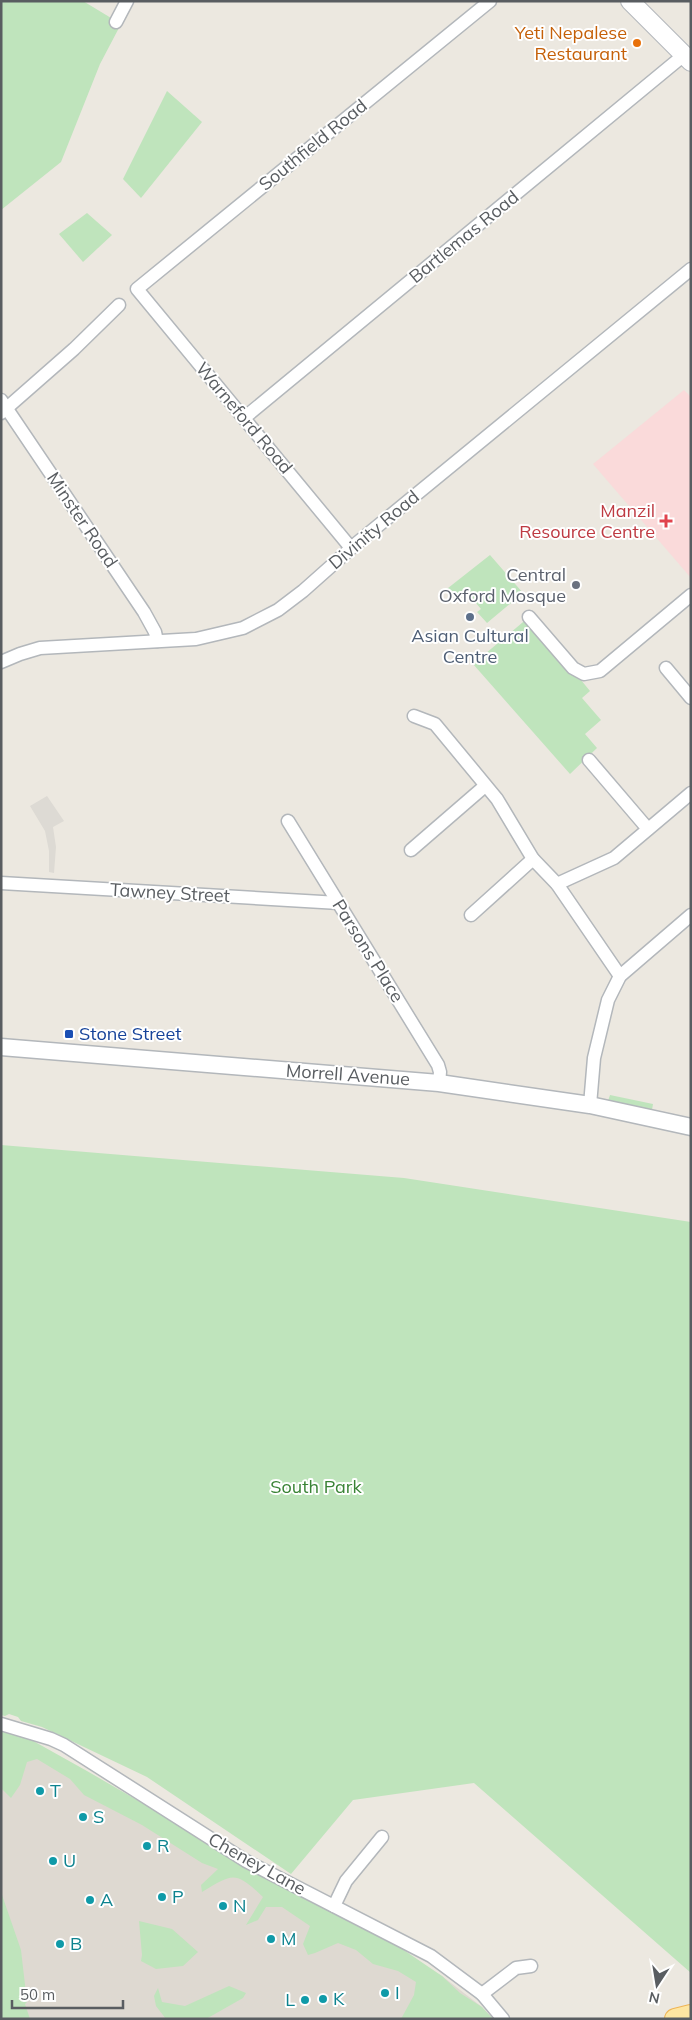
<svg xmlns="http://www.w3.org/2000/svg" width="692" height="2020" viewBox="0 0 692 2020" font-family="Mulish,sans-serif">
  <rect width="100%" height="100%" fill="#ece8e0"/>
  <polygon fill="#dddad4" points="47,796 64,821 53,827 56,847 54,873 49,872 49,851 45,831 30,806"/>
  <polygon fill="#ded9d1" points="1,1737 442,1976 482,2007 493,2019 1,2019"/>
  <polygon fill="#fadada" points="684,390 691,397 691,578 593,464"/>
  <g fill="#bfe4bc">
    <polygon points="1,1 83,1 121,24 100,64 61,162 1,210"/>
    <polygon points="167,91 202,122 141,198 123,179"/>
    <polygon points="87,213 112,235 83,262 59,234"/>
    <polygon points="490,555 523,593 487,623 477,612 481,609 469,595 443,592"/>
    <polygon points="529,617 590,691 582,698 601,720 585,734 597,748 570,774 473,664"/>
    <polygon points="610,1095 653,1104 652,1110 608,1101"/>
    <polygon points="1,1145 404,1178 691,1222 691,1973 474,1783 353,1800 291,1874 147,1777 42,1727 21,1721 18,1717 9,1714 5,1716 1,1715"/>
    <path d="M1 1730 19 1733 87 1771 180 1825 386 1938 442 1976 460 1993 482 2007 493 2019H401L414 1995 416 1982 398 1971 373 1964 356 1950 338 1943 315 1953 308 1955 303 1944 310 1926 282 1907H266L258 1920 246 1925 263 1897C235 1871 234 1873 202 1892L201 1885 218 1869 202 1863 142 1825 84 1795 70 1779 37 1759 27 1762 20 1785 11 1798 1 1788Z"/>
    <polygon points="1,1892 21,1950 27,2002 25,2004 30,2019 1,2019"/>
    <polygon points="139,1921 172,1929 198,1952 183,1966 156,1969 141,1961 142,1955"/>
    <polygon points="229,1986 246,1993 243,1998 206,2019 166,2019 156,2006 154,1996 158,1988 162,2002 185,2006"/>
  </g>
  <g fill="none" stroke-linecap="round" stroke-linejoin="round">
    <defs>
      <g id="minor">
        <polyline points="116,22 127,1"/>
        <polyline points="1,400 144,612 155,632 157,641"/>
        <polyline points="1,413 74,349 119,305"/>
        <polyline points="244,418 684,55"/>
        <polyline points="351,548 137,289 490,1"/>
        <polyline points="529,617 573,668 584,674 600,671 691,595"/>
        <polyline points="1,662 20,654 40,648 196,639 243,628 278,610 303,591 357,543 691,269"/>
        <polyline points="666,668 691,698"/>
        <polyline points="414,716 435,724 497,799 533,859 557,884 620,976"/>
        <polyline points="589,760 648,829"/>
        <polyline points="288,821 438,1065 440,1072 439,1083"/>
        <polyline points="411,850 485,786"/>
        <polyline points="1,883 339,903"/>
        <polyline points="557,884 614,858 691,793"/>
        <polyline points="471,915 533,859"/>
        <polyline points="590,1105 594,1058 608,1000 620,976 691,915"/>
        <polyline points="1,1724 51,1739 64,1745 246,1861 431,1956 482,1994 503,2019"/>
        <polyline points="334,1906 346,1881 382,1837"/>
        <polyline points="482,1994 516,1968 531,1966"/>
      </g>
      <polyline id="tertiary" points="1,1047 439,1083 590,1105 691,1127"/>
      <polyline id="secondary" points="630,1 691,62"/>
      <polyline id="primary" points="675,2019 691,2015"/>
    </defs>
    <use href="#minor" stroke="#b3b7bb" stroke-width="15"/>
    <use href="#tertiary" stroke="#b3b7bb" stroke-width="19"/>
    <use href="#secondary" stroke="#b4b8bd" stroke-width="20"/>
    <use href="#primary" stroke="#efb555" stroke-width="22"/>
    <use href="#minor" stroke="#fff" stroke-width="12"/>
    <use href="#tertiary" stroke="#fff" stroke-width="16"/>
    <use href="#secondary" stroke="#fff" stroke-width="18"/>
    <use href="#primary" stroke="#fee6a2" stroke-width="20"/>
  </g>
  <circle fill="#e8710a" stroke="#fff" stroke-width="2" cx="637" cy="43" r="5"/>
  <path fill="#e0444e" stroke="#fff" stroke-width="2" d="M663.5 513.5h5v5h5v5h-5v5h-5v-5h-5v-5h5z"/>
  <circle fill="#6b7280" stroke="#fff" stroke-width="2" cx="576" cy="585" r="5"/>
  <circle fill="#5c6f8a" stroke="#fff" stroke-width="2" cx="470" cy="617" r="5"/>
  <rect fill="#1a4fb4" stroke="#fff" stroke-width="2" x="64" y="1029" width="10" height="10" rx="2.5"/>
  <g fill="#0f9aa8" stroke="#fff" stroke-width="2">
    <circle cx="40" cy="1791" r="5"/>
    <circle cx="83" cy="1817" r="5"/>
    <circle cx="147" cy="1846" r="5"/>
    <circle cx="53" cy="1861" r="5"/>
    <circle cx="162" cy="1897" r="5"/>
    <circle cx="90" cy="1900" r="5"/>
    <circle cx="223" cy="1906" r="5"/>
    <circle cx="271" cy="1939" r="5"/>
    <circle cx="60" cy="1944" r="5"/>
    <circle cx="385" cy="1993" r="5"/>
    <circle cx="323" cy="1999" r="5"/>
    <circle cx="305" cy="2000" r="5"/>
  </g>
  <g text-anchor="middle" stroke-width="4" stroke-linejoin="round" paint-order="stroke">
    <g font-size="18" fill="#c56008" stroke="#fff" text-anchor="end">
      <text x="627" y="39">Yeti Nepalese<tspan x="627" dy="21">Restaurant</tspan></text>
    </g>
    <g font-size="18" fill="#595d61" stroke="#fff">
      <text transform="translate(313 145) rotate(-39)" y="6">Southfield Road</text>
      <text transform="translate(464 237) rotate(-39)" y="6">Bartlemas Road</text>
      <text transform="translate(244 418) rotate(50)" y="6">Warneford Road</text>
      <text transform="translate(82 520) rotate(56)" y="6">Minster Road</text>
      <text transform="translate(374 530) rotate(-40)" y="6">Divinity Road</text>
      <text transform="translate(170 893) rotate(3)" y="6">Tawney Street</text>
      <text transform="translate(368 951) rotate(58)" y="6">Parsons Place</text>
      <text transform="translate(348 1075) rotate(4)" y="6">Morrell Avenue</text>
      <text transform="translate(257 1864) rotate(29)" y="6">Cheney Lane</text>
    </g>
    <g font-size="18" fill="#be3a42" stroke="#fff" text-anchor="end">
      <text x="655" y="517">Manzil<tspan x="655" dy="21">Resource Centre</tspan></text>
    </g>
    <g font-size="18" fill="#5b616d" stroke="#fff" text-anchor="end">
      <text x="566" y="581">Central<tspan x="566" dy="21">Oxford Mosque</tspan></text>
    </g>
    <g font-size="18" fill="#4e5e75" stroke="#fff">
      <text x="470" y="642">Asian Cultural<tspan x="470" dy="21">Centre</tspan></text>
    </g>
    <g font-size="18" fill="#164399" stroke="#fff" text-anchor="start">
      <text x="79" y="1040">Stone Street</text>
    </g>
    <g font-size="18" fill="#398335" stroke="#fff">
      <text x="316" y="1493">South Park</text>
    </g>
    <g font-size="18" fill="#0d838f" stroke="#fff" text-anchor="start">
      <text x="50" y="1797">T</text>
      <text x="93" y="1823">S</text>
      <text x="157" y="1852">R</text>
      <text x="63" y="1867">U</text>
      <text x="172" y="1903">P</text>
      <text x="100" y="1906">A</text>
      <text x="233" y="1912">N</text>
      <text x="281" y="1945">M</text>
      <text x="70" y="1950">B</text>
      <text x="395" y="1999">I</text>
      <text x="333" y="2005">K</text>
      <text x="295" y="2006" text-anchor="end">L</text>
    </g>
  </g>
  <rect width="692" height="2020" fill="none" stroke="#595d61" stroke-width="5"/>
  <g transform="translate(657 1985) rotate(192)" stroke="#ffffff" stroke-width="4" paint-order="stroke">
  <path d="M0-4L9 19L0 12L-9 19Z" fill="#595d61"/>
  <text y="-8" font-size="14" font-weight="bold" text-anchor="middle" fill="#595d61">N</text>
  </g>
  <path d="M12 2000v8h111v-8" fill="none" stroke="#595d61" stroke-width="2.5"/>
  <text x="20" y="2000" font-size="15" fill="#595d61" stroke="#ffffff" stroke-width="4" paint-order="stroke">50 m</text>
</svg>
